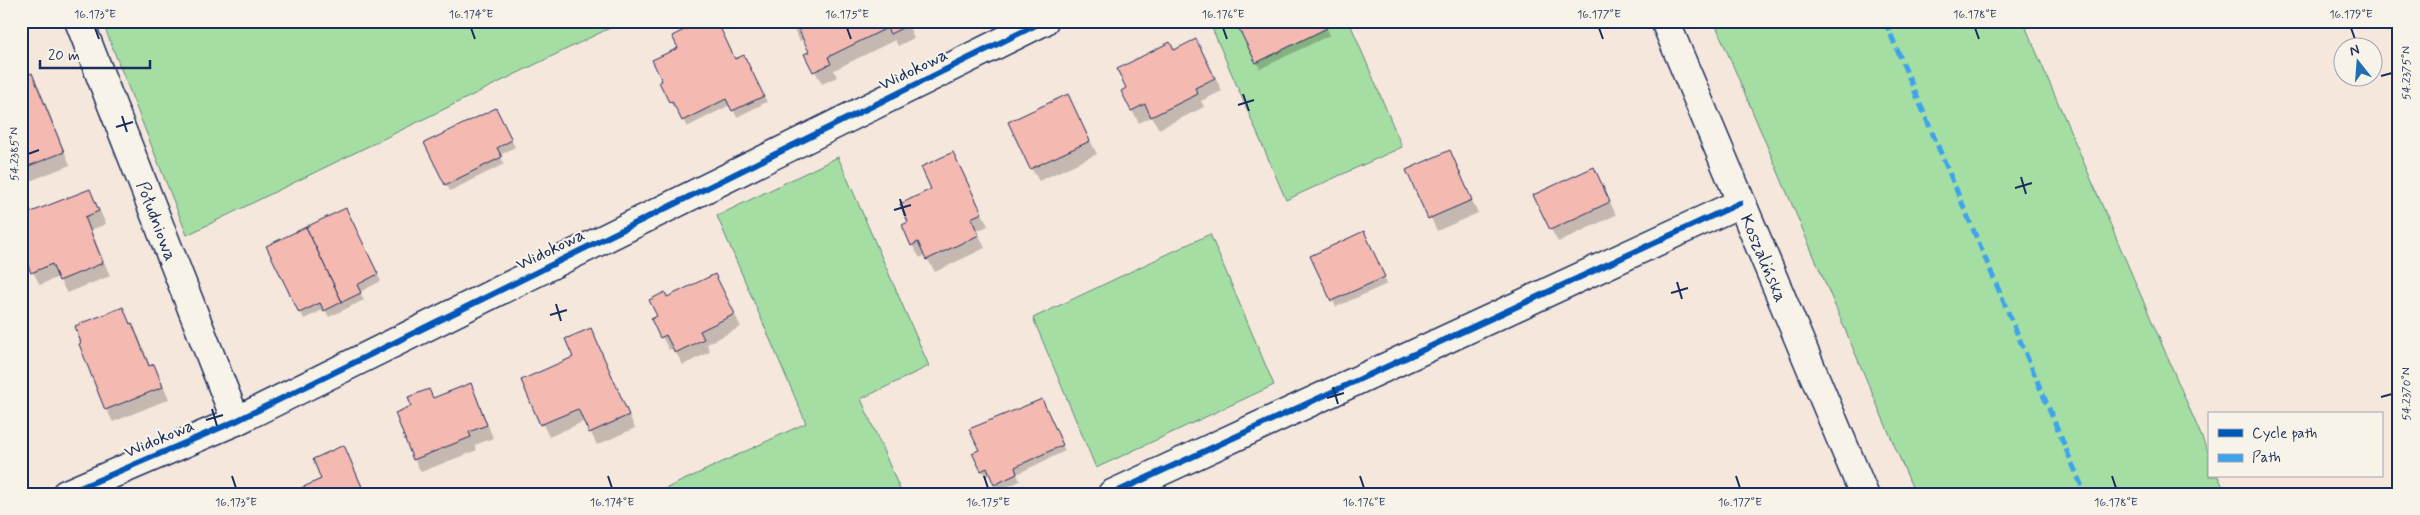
<svg xmlns="http://www.w3.org/2000/svg" width="2420" height="515" viewBox="0 0 2420 515" font-family="Mynerve,sans-serif">
  <rect width="100%" height="100%" fill="#f6e7dd"/>
  <filter id="ink" filterUnits="userSpaceOnUse"><feTurbulence type="fractalNoise" baseFrequency=".02" numOctaves="2"/><feDisplacementMap in="SourceGraphic" scale="10" xChannelSelector="R" yChannelSelector="G"/><feConvolveMatrix kernelMatrix="1 2 1 2 8 2 1 2 1" color-interpolation-filters="sRGB"/></filter>
  <g filter="url(#ink)">
    <g fill="#a5dea2" stroke="#608680">
      <polygon points="102,21 624,21 187,235"/>
      <polygon points="1209,21 1349,21 1402,147 1286,200"/>
      <polygon points="1714,21 2023,21 2209,454 2209,476 2218,476 2226,494 1915,494"/>
      <polygon points="838,157 929,366 861,399 902,494 654,494 806,423 717,216"/>
      <polygon points="1210,234 1274,385 1096,468 1033,318"/>
    </g>
    <g fill="#0003">
      <polygon points="790,21 906,21 914,38 898,46 895,40 834,70 837,77 822,84 806,54 811,52 805,39 800,41"/>
      <polygon points="1236,21 1323,21 1330,35 1260,69"/>
      <polygon points="1479,21 1492,21 1482,26"/>
      <polygon points="1174,51 1203,53 1222,91 1201,101 1204,107 1159,129 1152,117 1139,123 1132,111 1128,89"/>
      <polygon points="735,61 747,63 767,102 737,117 730,105 687,127 676,107 674,108 670,102"/>
      <polygon points="32,74 39,87 70,165 25,183 21,176 21,79"/>
      <polygon points="1068,95 1097,154 1039,181 1031,168"/>
      <polygon points="499,116 515,147 500,155 504,164 450,191 446,184"/>
      <polygon points="1449,152 1478,213 1437,231 1408,171"/>
      <polygon points="960,166 988,226 977,231 985,248 935,272 925,255 920,258 912,245 910,222 933,189"/>
      <polygon points="1600,181 1616,215 1558,242 1551,229"/>
      <polygon points="90,190 106,224 91,230 110,276 67,293 58,277 40,285 33,272"/>
      <polygon points="349,216 381,281 360,292 364,300 329,317 325,309 304,319 268,247"/>
      <polygon points="1367,239 1387,284 1336,307 1312,257"/>
      <polygon points="715,275 741,327 707,344 710,352 683,365 673,348 669,350 662,337 658,316 667,298"/>
      <polygon points="122,309 139,337 150,366 153,365 160,378 169,399 113,422 106,409"/>
      <polygon points="590,330 635,428 597,445 585,421 549,437 522,381 574,358"/>
      <polygon points="470,385 477,397 493,438 475,445 477,450 421,472 414,459"/>
      <polygon points="1045,407 1065,451 1017,474 1020,481 999,491 991,474 985,477 982,470 980,451"/>
      <polygon points="344,447 366,494 289,494 323,479"/>
    </g>
    <g fill="#f4b9b1" stroke="#1b2f5e">
      <polygon points="702,21 717,21 735,59 744,55 764,96 732,111 726,99 682,121 672,101 669,102 659,82 662,81 652,60 678,48 672,36"/>
      <polygon points="788,21 906,21 908,25 890,34 887,28 828,57 831,64 813,72 804,54 809,52 797,26 792,29"/>
      <polygon points="1235,21 1324,21 1327,28 1256,63"/>
      <polygon points="1196,39 1215,78 1195,88 1198,94 1151,117 1145,104 1131,111 1121,91 1126,88 1117,69 1170,42 1174,50"/>
      <polygon points="32,73 64,152 21,169 21,77"/>
      <polygon points="1068,94 1090,141 1030,169 1008,122"/>
      <polygon points="496,108 512,140 497,148 502,157 445,185 424,143"/>
      <polygon points="1450,150 1472,200 1428,219 1406,170"/>
      <polygon points="953,152 982,213 971,218 979,235 926,260 918,242 911,246 902,225 908,222 900,204 931,189 921,167"/>
      <polygon points="1594,167 1610,202 1550,230 1533,195"/>
      <polygon points="90,189 99,211 85,217 103,263 59,281 52,264 31,273 21,247 21,216"/>
      <polygon points="346,208 378,274 357,285 361,293 342,302 306,227"/>
      <polygon points="306,227 342,302 324,311 320,303 299,313 266,246"/>
      <polygon points="1364,231 1385,277 1331,301 1310,256"/>
      <polygon points="715,274 735,314 700,331 704,339 675,353 666,335 660,338 651,319 657,316 649,300 665,292 667,297"/>
      <polygon points="123,307 130,324 132,323 149,366 154,364 163,387 105,410 79,344 81,343 75,326"/>
      <polygon points="591,328 629,415 589,433 578,409 540,425 521,380 573,357 565,339"/>
      <polygon points="471,383 487,425 469,432 471,437 413,460 395,413 411,406 408,397 429,389 433,398"/>
      <polygon points="1042,399 1063,445 1015,467 1017,474 994,485 987,468 981,471 972,453 979,450 969,429"/>
      <polygon points="344,445 365,494 288,494 321,479 313,459"/>
    </g>
    <g fill="none" stroke-linecap="round" stroke-linejoin="round">
      <defs>
        <g id="street">
          <polyline points="79,21 236,421"/>
          <polyline points="66,494 236,421 1044,21"/>
          <polyline points="1112,494 1740,203"/>
        </g>
        <polyline id="secondary" points="1665,21 1864,494"/>
      </defs>
      <use href="#street" stroke="#1b2f5e" stroke-width="31"/>
      <use href="#secondary" stroke="#1b2f5e" stroke-width="31"/>
      <use href="#street" stroke="#f7f3e8" stroke-width="28"/>
      <use href="#secondary" stroke="#f7f3e8" stroke-width="28"/>
      <polyline stroke="#3da3ed" stroke-width="5" stroke-dasharray="10 5" stroke-linecap="butt" points="1885,21 2085,494"/>
      <defs>
        <g id="cycleway">
          <polyline points="66,494 236,421 1044,21"/>
          <polyline points="1112,494 1740,203"/>
        </g>
      </defs>
      <use href="#cycleway" stroke="#f7f3e8" stroke-width="9"/>
      <use href="#cycleway" stroke="#0057b8" stroke-width="6"/>
    </g>
  </g>
  <path fill="none" stroke="#1b2f5e" stroke-width="2" d="M95 28 99 39M471 28 475 39M847 28 851 39M1223 28 1227 39M1599 28 1603 39M1975 28 1979 39M2351 28 2355 39M2381 76 2392 73M1243 94 1249 111M1238 105 1254 100M122 116 127 132M116 127 133 122M28 154 39 150M2021 177 2026 194M2015 188 2032 183M900 199 905 216M894 210 911 205M1677 282 1682 299M1671 293 1688 288M556 304 561 321M550 315 567 310M1333 387 1338 404M2381 397 2392 394M1327 398 1344 393M212 409 217 426M206 420 223 415M232 476 236 488M608 476 612 488M984 476 988 488M1360 476 1364 488M1736 476 1740 488M2112 476 2116 488"/>
  <g text-anchor="middle" stroke-width="4.5" stroke-linejoin="round" paint-order="stroke">
    <g font-size="18" fill="#1b2f5e" stroke="#f7f3e8">
      <text transform="translate(913 69) rotate(-26)" y="6">Widokowa</text>
      <text transform="translate(157 221) rotate(69)" y="6">Południowa</text>
      <text transform="translate(550 249) rotate(-26)" y="6">Widokowa</text>
      <text transform="translate(1764 258) rotate(67)" y="6">Koszalińska</text>
      <text transform="translate(159 438) rotate(-23)" y="6">Widokowa</text>
    </g>
  </g>
  <rect width="2420" height="515" fill="none" stroke="#f7f3e8" stroke-width="55"/>
  <rect x="2208" y="412" width="175" height="65" fill="#f7f3e8" stroke="#9fa5b1"/>
  <rect x="2218" y="429" width="25" height="8" fill="#0057b8" stroke="#9fa5b1"/>
  <text x="2252" y="438" font-size="15" fill="#1b2f5e">Cycle path</text>
  <rect x="2218" y="454" width="25" height="8" fill="#3da3ed" stroke="#9fa5b1"/>
  <text x="2252" y="462" font-size="15" fill="#1b2f5e">Path</text>
  <g transform="translate(2358 62) rotate(343)"><circle r="24" fill="#f7f3e8" stroke="#9fa5b1"/>
  <path d="M0-4L9 19L0 12L-9 19Z" fill="#1f6fb2"/>
  <text y="-8" font-size="14" font-weight="bold" text-anchor="middle" fill="#1b2f5e">N</text>
  </g>
  <path d="M40 60v8h110v-8" fill="none" stroke="#1b2f5e" stroke-width="2.5"/>
  <text x="48" y="60" font-size="15" fill="#1b2f5e" stroke="#f7f3e8" stroke-width="4" paint-order="stroke">20 m</text>
  <rect x="28" y="28" width="2364" height="460" fill="none" stroke="#1b2f5e" stroke-width="2"/>
  <g font-size="12" text-anchor="middle" fill="#1b2f5e">
    <text x="95" y="18">16.173°E</text>
    <text x="471" y="18">16.174°E</text>
    <text x="847" y="18">16.175°E</text>
    <text x="1223" y="18">16.176°E</text>
    <text x="1599" y="18">16.177°E</text>
    <text x="1975" y="18">16.178°E</text>
    <text x="2351" y="18">16.179°E</text>
    <text transform="translate(2406 73) rotate(-90)" y="4">54.2375°N</text>
    <text transform="translate(14 154) rotate(-90)" y="4">54.2385°N</text>
    <text transform="translate(2406 394) rotate(-90)" y="4">54.2370°N</text>
    <text x="236" y="506">16.173°E</text>
    <text x="612" y="506">16.174°E</text>
    <text x="988" y="506">16.175°E</text>
    <text x="1364" y="506">16.176°E</text>
    <text x="1740" y="506">16.177°E</text>
    <text x="2116" y="506">16.178°E</text>
  </g>
</svg>
